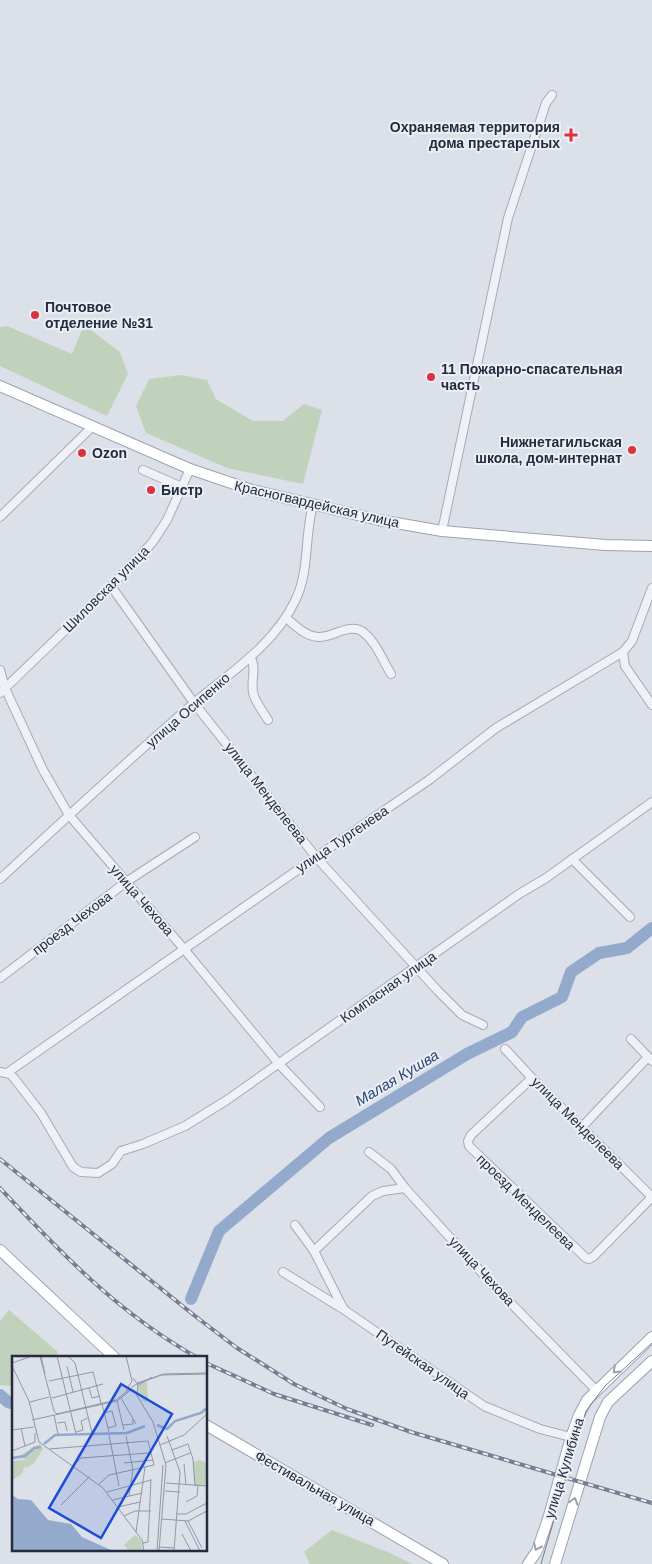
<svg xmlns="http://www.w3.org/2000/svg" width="652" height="1564" viewBox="0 0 652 1564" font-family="Helvetica,sans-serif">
  <rect width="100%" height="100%" fill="#dce0e8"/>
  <g fill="#c0d2bc">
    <polygon points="84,325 120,352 128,374 107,416 0,366 0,327 7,326 72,354"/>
    <polygon points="182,375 207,380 216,399 253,421 283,421 304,404 322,410 303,484 227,468 146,433 136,406 149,379"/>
    <polygon points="9,1310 58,1352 55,1358 14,1358 14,1386 0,1385 0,1321"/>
    <polygon points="332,1530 390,1553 412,1564 310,1564 304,1552"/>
  </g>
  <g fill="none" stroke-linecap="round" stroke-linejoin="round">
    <g stroke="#93aacc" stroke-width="12">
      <polyline points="191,1299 219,1231 329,1138 467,1054 512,1032 522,1017 562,997 571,972 599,953 627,948 652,928"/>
      <polyline points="0,1395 8,1402 14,1404"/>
    </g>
    <defs>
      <g id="minor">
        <polyline points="143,470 182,487"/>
        <polyline points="0,517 92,427"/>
        <polyline points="442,531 508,218 546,103 552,95"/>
        <polyline points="111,586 194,703 316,857 438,991 462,1015 483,1025"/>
        <path d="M286 618C296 626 305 636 318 637 332 638 350 622 363 632 376 642 383 661 391 674"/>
        <polyline points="623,652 625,666 652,705"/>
        <path d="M250 657C258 668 249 683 254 696 257 704 263 712 268 720"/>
        <polyline points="0,670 5,688 43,770 69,815 184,949 279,1064 320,1107"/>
        <polyline points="0,693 111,586 152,543 167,520 190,469"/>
        <polyline points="572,859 630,917"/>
        <path d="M0 879C64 820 128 760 194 703 230 673 274 645 295 601 310 571 304 537 313 505"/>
        <polyline points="0,978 126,882 195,837"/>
        <polyline points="631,1039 652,1061"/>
        <polyline points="505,1049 532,1078 652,1197"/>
        <polyline points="0,1072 10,1074 14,1078 41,1113 73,1167 81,1172 98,1173 112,1164 121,1151 143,1144 185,1126 227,1100 519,894 546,878 652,802"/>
        <polyline points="7,1073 316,857 429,780 496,728 623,652 632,641 652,588"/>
        <polyline points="532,1078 471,1135 468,1141 469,1146 586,1258 589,1259 594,1256 652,1197"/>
        <polyline points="582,1127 648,1057"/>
        <polyline points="369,1152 391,1169 405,1188 493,1285 596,1390"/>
        <polyline points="295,1225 314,1251"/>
        <polyline points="283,1272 343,1309 484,1406 540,1429 571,1437"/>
        <polyline points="343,1308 314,1251 372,1196 383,1191 405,1188"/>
      </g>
      <g id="major">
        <polyline points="0,386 190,469 252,490 379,520 442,531 605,545 652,546"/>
        <polyline points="0,1250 115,1358"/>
        <polyline points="206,1425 443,1564"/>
        <polyline points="528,1564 537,1551 548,1519 571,1437 579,1415 587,1400 652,1337"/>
        <polyline points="555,1564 600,1417 608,1402 652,1361"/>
      </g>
    </defs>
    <use href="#minor" stroke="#a5aab5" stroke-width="10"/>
    <use href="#major" stroke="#9aa3b4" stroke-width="12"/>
    <use href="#minor" stroke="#eff1f6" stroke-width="8"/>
    <use href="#major" stroke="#fff" stroke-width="10"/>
    <polyline stroke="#747d92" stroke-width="1" points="541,1564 586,1411 605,1386 652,1343"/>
    <defs>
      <g id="rail">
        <polyline points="0,1159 195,1316 237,1348 294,1384 347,1409 411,1432 652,1503"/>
        <path d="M0 1188C62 1254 118 1313 198 1358"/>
        <polyline points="206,1363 274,1394 372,1425"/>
      </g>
    </defs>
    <use href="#rail" stroke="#747d92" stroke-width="4"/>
    <use href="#rail" stroke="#ebeff5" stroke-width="2" stroke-dasharray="5.5" stroke-linecap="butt"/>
  </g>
  <defs><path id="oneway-chevron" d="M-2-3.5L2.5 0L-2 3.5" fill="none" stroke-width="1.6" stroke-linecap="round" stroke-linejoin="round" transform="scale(1.25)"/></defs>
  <g stroke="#9ca0a9">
    <use href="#oneway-chevron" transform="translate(616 1370) rotate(137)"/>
    <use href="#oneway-chevron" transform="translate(574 1501) rotate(-74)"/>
    <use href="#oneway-chevron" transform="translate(537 1547) rotate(114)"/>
  </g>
  <g fill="#da3340" stroke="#ebeff5" stroke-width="2">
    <path d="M568.5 127.5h5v5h5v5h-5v5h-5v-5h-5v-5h5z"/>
    <circle cx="35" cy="315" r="5"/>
    <circle cx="431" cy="377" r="5"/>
    <circle cx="632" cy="450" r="5"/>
    <circle cx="82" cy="453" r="5"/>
    <circle cx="151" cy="490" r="5"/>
  </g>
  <g text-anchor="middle" stroke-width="4" stroke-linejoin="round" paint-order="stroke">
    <g font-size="14" font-weight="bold" fill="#242c3f" stroke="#ebeff5" text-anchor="start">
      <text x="560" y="132" text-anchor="end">Охраняемая территория<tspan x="560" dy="16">дома престарелых</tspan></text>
      <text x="45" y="312">Почтовое<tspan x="45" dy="16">отделение №31</tspan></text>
      <text x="441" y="374">11 Пожарно-спасательная<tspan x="441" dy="16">часть</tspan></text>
      <text x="622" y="447" text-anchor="end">Нижнетагильская<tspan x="622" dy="16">школа, дом-интернат</tspan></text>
      <text x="92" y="458">Ozon</text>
      <text x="161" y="495">Бистр</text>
    </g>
    <g font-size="14" fill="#242c3f" stroke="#ebeff5">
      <text transform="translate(317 504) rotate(13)" y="5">Красногвардейская улица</text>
      <text transform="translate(106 589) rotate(-45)" y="5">Шиловская улица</text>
      <text transform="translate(188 710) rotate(-41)" y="5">улица Осипенко</text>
      <text transform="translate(266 793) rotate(52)" y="5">улица Менделеева</text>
      <text transform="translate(342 839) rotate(-34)" y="5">улица Тургенева</text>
      <text transform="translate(142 900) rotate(49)" y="5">улица Чехова</text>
      <text transform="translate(72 923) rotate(-37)" y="5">проезд Чехова</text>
      <text transform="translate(388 987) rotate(-35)" y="5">Компасная улица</text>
      <text transform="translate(578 1123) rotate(45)" y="5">улица Менделеева</text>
      <text transform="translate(526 1202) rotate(44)" y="5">проезд Менделеева</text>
      <text transform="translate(482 1271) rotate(47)" y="5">улица Чехова</text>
      <text transform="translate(423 1364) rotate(35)" y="5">Путейская улица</text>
      <text transform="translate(564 1468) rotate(-73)" y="5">улица Кулибина</text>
      <text transform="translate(315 1488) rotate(30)" y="5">Фестивальная улица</text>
    </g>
    <g font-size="15" font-style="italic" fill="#2b4776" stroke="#ebeff5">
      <text transform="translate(397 1078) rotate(-31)" y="5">Малая Кушва</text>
    </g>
  </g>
  <g transform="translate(12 1356)">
    <rect width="195" height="195" fill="#dce0e8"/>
    <path d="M135 26 136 45 132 46 126 36 127 30ZM28 88 31 93 22 107 14 112 13 109 10 118 0 124V105L14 104 7 100ZM187 104 195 107 193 130H183L181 107ZM123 179 128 183 131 195 116 194 112 189Z" fill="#c0d2bc"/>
    <path d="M0 139 6 143 19 144 36 164 59 168 70 181 101 195H0Z" fill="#93aacc"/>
    <path fill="none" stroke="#93aacc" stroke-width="2.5" d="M145 69 155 73 163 65 189 57 195 52M32 88 43 79 115 77 133 70M0 102 13 100 22 92 29 91"/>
    <path fill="none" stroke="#9298a4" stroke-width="1" d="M28 0 42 55 45 58 104 44 123 29 149 19 195 18M29 0 33 18M45 0 64 78M56 0 63 7 74 52M114 0 120 25 114 35M0 7 20 0M0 10 17 45 27 86 91 132 130 184 132 195M55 10 61 36M121 22 126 29 125 38M37 25 81 16 89 47M125 27 152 18 195 17M126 30 140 21M77 32 80 42 88 40M121 33 141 66 154 109 147 195M40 42 91 28M109 42 124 68M105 45 112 74M18 46 37 41M90 48 97 76M74 52 80 77M92 57 100 55 104 70 96 72M42 59 46 78M20 64 105 45 120 33M45 67 53 66 55 75M111 69 121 68V63M9 72 13 90M0 74 22 71M64 76 71 74 69 65 76 62M97 79 107 130M114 80 121 114 117 140M155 80 168 116 162 195M148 89 172 79 195 58M37 93 136 85 142 109 97 119 87 128M160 94 176 88 181 103 183 130M0 95 23 86V77M112 107 141 104M153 107 178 97M172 108 174 129M62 109 69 102 137 97M154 127 195 130M153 135 168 136M95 136 139 124M101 144 130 137M174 146 185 140 186 130M49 149 78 120M106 151 128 146M165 158H174L195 147M112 160 123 155H139M150 163 176 165 195 155M173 165 188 195M176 165 190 192M124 176 133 111M170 178 179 195M131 187 136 186 139 123M147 191 162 192M145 195 151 109"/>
    <path fill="#1d4ed8" fill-opacity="0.15" stroke="#1d4ed8" stroke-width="2.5" d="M109 28 160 58 89 182 37 152Z"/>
    <rect width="195" height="195" fill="none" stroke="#242c3f" stroke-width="2.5"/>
  </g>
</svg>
